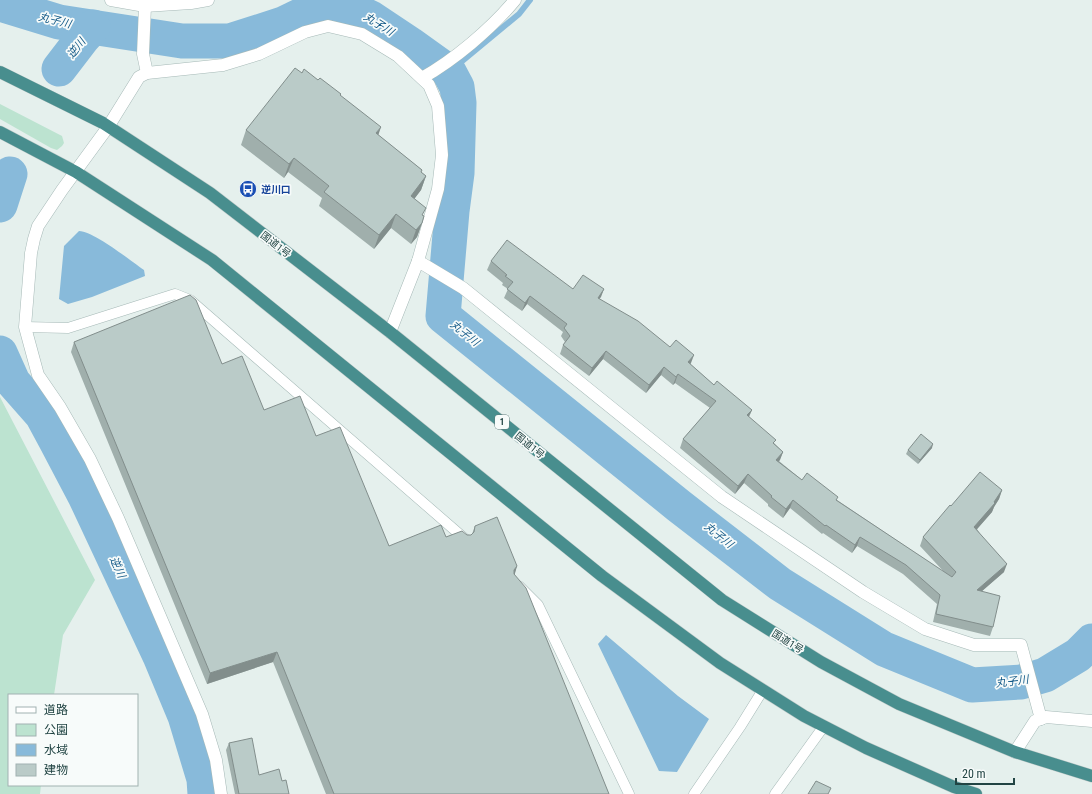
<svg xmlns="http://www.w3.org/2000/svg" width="1092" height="794" viewBox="0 0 1092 794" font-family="'Roboto Condensed','Noto Sans JP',sans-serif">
  <rect width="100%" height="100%" fill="#e5f0ed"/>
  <g fill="#bce3d0">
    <polygon points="0,104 62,136 64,143 62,146 57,150 51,148 0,119"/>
    <polygon points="0,397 95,580 63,635 54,695 9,695 9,785 41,785 40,794 0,794"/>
  </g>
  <g fill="#88bada">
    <path d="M79 231C95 232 128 259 144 270L145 276 92 297 68 304 59 299 64 246Z"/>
    <polygon points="606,635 678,696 709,719 677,772 659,771 598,644"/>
  </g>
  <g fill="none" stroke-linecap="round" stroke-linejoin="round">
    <polyline stroke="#88bada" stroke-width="6" points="449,72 519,14 530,0"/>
    <g stroke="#88bada" stroke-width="35">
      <polyline points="0,4 59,22 182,41 230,41 283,24 314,9 333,7 352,9 371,18 410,44 449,72 457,87 459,103 457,173 452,211 443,316 679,506 780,584 884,649 972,685 1021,682 1045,675 1078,655 1092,641"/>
      <polyline points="59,69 82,39 93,27"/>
      <polyline points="0,205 10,174"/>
      <polyline points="0,353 13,382 42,415 56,441 85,496 160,656 185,716 204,779 205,794"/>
    </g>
    <defs>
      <g id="service">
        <polyline points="25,327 68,328 175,294 190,300 465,539"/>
        <polyline points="519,586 538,605 629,794"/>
        <polyline points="694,794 740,727 763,690"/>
        <polyline points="775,794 824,726"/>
      </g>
      <g id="minor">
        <polyline points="111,0 145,6 191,3 208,0"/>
        <polyline points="145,6 143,54 147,73"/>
        <path d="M422 78C454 60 491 29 515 0"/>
        <polyline points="418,261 463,288 722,497 863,592 925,629 974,645 1021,645 1041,719"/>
        <polyline points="1015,752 1035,721 1046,717 1092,721"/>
        <polyline points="221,794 216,760 202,714 118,518 90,459 60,407 38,375 25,327 31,253 34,239 38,226 62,190 108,127 139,77 147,73 223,65 259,54 305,32 328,26 362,34 398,56 429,85 438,106 442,155 438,189 418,261 390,332"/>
      </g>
      <g id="trunk">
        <polyline points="0,72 103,123 210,193 390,332 722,600 821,662 899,704 1015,752 1092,776"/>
        <polyline points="0,132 76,172 212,260 602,576 720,663 804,716 866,748 954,787 976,794"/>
      </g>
    </defs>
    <use href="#service" stroke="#a6b9b7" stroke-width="11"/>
    <use href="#minor" stroke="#a6b9b7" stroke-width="13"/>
    <use href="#trunk" stroke="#c1cbca" stroke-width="13"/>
    <use href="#service" stroke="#fff" stroke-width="10"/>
    <use href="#minor" stroke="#fff" stroke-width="12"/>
    <use href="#trunk" stroke="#488e8e" stroke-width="12"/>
  </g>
  <g fill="#a0afac">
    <polygon points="302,73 318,80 341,94 340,96 378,135 422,170 421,172 426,176 421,190 414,199 423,216 422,223 417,237 411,244 391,228 374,249 319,206 322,198 288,172 284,178 241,145 246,130"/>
    <polygon points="491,261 573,289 604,289 599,299 691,363 690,364 714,385 752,410 749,417 775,444 783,452 779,461 802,480 837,500 945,573 920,546 923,537 951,506 1002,490 999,499 994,507 992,512 977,529 1004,572 982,591 993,627 990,636 933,622 937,604 903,574 857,546 852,553 823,533 822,534 790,508 783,518 768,506 768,504 744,483 735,494 680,448 683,439 710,408 675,383 673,385 661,375 646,393 603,359 589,376 560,354 563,345 565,342 561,336 563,332 527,304 522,311 504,298 508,289 502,285 503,283 487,270"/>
    <polygon points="74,342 222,364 264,410 316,436 389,546 446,537 471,535 472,534 475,526 517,566 514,575 609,794 326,794 273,662 207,684 71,352"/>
    <polygon points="932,448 918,464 906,454 908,450"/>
    <polygon points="229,743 259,775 282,781 289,794 235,794 226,750"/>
  </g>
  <g fill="#828e8c">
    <polygon points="381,127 376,142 376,133"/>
    <polygon points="294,158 288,172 284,178 289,164"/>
    <polygon points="426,176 421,190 406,210 411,196"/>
    <polygon points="396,214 391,228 374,249 379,235"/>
    <polygon points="422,223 417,237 411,244 416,230"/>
    <polygon points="604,289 601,297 594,306 598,298"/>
    <polygon points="530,296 527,304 522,311 525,303"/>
    <polygon points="606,351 603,359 589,376 592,368"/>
    <polygon points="694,355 691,363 685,371 688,362"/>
    <polygon points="664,367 661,375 646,393 649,385"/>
    <polygon points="678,374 675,383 673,385 676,377"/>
    <polygon points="752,410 748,418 747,415"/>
    <polygon points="933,444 932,448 918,464 920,460"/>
    <polygon points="783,452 780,460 773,468 776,460"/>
    <polygon points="748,474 744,483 735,494 738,486"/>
    <polygon points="1002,490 999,499 994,507 992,512 971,536 974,527 994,502"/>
    <polygon points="793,500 790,508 783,518 786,509"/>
    <polygon points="860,537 857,546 852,553 855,545"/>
    <polygon points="1007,564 1004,572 974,598 977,590"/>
    <polygon points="517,566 514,577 514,570"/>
    <polygon points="277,652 273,662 207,684 210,673"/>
  </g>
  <g fill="#bacbc8" stroke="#828e8c">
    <polygon points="295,68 302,73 304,69 318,80 320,78 341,94 340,95 381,127 376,133 422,170 421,172 426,176 411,196 426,208 422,215 424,216 422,223 416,230 396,214 379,235 324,192 329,186 294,158 289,164 246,130"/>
    <polygon points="507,240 573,289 583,275 604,289 598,298 638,321 670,347 676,340 694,355 688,362 714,385 717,381 752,410 747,415 776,440 773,443 783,452 776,460 802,480 807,473 838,497 836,500 952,577 956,572 923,537 950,505 951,506 980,472 1002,490 994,502 995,503 974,527 1007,564 977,590 1000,596 993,627 936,614 940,595 906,565 860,537 855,545 826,525 825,526 793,500 786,509 771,497 772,496 748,474 738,486 683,439 716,401 678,374 676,377 664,367 649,385 606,351 592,368 563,345 570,336 564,328 567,324 530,296 525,303 507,289 513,282 505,276 507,275 491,261"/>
    <polygon points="190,295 196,300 222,364 242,356 264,410 300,396 316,436 340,427 389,546 441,525 446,537 462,531 467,535 471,535 474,532 475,526 497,517 517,566 514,570 514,574 526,588 609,794 334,794 277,652 210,673 74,342"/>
    <polygon points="921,434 933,444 920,460 908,450"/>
    <polygon points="252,738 259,775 279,769 282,781 286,780 289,794 239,794 229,743"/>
    <polygon points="816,781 831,788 828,794 808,794"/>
  </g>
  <defs>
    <symbol id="bus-disc" viewBox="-11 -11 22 22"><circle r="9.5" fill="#1a4fb4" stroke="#f7fbfa"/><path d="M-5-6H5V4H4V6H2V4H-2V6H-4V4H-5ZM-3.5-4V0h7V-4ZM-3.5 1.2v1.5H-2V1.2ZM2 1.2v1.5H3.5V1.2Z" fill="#fff"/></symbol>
  </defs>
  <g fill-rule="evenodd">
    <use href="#bus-disc" x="238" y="179" width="20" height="20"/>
  </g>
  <g text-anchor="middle" stroke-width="3.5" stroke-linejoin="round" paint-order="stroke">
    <rect fill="#f7fbfa" stroke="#617b7a" stroke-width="1" x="495" y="415" width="14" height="14" rx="3"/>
    <g font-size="9" font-weight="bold" fill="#214443">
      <text x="502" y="425">1</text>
    </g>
    <g font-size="10" font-weight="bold" fill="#164399" stroke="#f7fbfa" text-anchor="start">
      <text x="261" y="193">逆川口</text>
    </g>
    <g font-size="10" fill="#214443" stroke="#f7fbfa">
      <text transform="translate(276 244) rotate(38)" y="4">国道1号</text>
      <text transform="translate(530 445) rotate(39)" y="4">国道1号</text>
      <text transform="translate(788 641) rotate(32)" y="4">国道1号</text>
    </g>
    <g font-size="11" font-style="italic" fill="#145a88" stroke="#f7fbfa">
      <text transform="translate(55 20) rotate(14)" y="4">丸子川</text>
      <text transform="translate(379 24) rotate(32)" y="4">丸子川</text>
      <text transform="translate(76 48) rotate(-51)" y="4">逆川</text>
      <text transform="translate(465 333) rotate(39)" y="4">丸子川</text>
      <text transform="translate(719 535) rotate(39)" y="4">丸子川</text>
      <text transform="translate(118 567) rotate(65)" y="4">逆川</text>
      <text transform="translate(1012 681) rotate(-7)" y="4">丸子川</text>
    </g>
  </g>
  <rect x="8" y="694" width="130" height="92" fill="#f7fbfa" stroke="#a1b2b1"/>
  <rect x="16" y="707" width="20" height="6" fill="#ffffff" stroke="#a1b2b1"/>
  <text x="44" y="714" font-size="12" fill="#214443">道路</text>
  <rect x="16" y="724" width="20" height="12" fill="#bce3d0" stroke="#a1b2b1"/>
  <text x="44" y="734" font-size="12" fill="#214443">公園</text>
  <rect x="16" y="744" width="20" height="12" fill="#88bada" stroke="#a1b2b1"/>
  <text x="44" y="754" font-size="12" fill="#214443">水域</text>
  <rect x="16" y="764" width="20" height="12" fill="#bacbc8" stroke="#a1b2b1"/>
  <text x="44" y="774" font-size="12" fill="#214443">建物</text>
  <path d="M956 778v6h58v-6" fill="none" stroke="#214443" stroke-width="2"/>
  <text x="962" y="778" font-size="12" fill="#214443" stroke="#f7fbfa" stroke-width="3" paint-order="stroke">20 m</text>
</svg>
